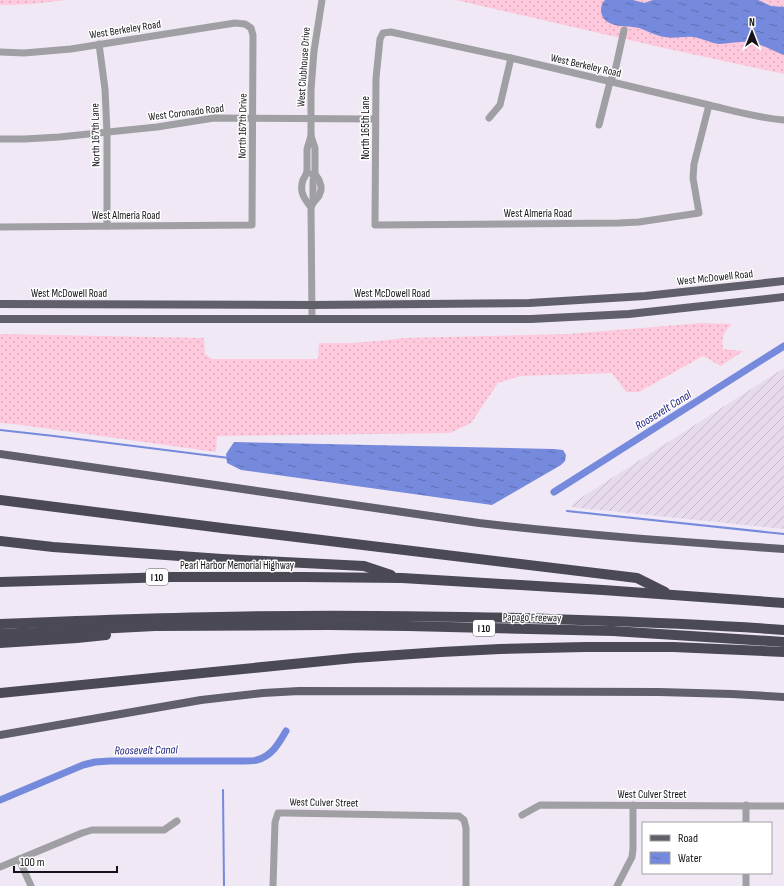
<svg xmlns="http://www.w3.org/2000/svg" width="784" height="886" viewBox="0 0 784 886" font-family="'Sofia Sans Condensed',sans-serif">
  <defs>
    <pattern id="industrial-furrows" width="10" height="10" patternUnits="userSpaceOnUse"><rect width="10" height="10" fill="#e7daed"/><path d="M-1 1l2-2M0 10L10 0M9 11l2-2" fill="none" stroke="#c5baca"/></pattern>
    <pattern id="grass-dots" width="8" height="8" patternUnits="userSpaceOnUse"><rect width="8" height="8" fill="#fec9dc"/><path d="M2 2h.1M6 6h.1" fill="none" stroke="#d9acbc" stroke-width="1.8" stroke-linecap="round"/></pattern>
    <pattern id="water-ripples" width="26" height="14" patternUnits="userSpaceOnUse"><rect width="26" height="14" fill="#7589dd"/><path d="M2 4q2-2 4 0t4 0M15 11q2-2 4 0t4 0" fill="none" stroke="#5f6fb2"/></pattern>
  </defs>
  <rect width="100%" height="100%" fill="#f0e8f5"/>
  <polygon fill="url(#industrial-furrows)" points="784,368 784,529 571,507 572,505 576,501"/>
  <g fill="url(#grass-dots)">
    <path d="M0 0H66C44 3 22 5 0 5Z"/>
    <polygon points="456,0 784,0 784,74 664,48"/>
    <path d="M702 323 732 324C724 332 721 337 723 349L743 351 721 366 703 356 639 392H626L612 373 520 376 498 383 471 423 450 433 217 436 216 452 14 424 0 423V334L204 338 205 354 212 359H318L319 343C347 344 375 342 403 338L569 334Z"/>
  </g>
  <g fill="url(#water-ripples)">
    <path d="M605 0H633L644 3 653 0H758L771 6 784 7V55C772 51 762 44 750 42 739 41 729 44 719 44 710 43 702 38 693 37 683 36 674 39 665 37 656 36 648 31 639 28 627 25 603 29 601 11 601 6 602 3 605 0Z"/>
    <polygon points="234,442 554,449 563,450 566,455 565,461 561,465 492,505 241,470 227,463 226,454"/>
  </g>
  <g fill="none" stroke-linecap="round" stroke-linejoin="round">
    <g stroke="#7589dd" stroke-width="2">
      <polyline points="0,430 54,436 229,458"/>
      <polyline points="567,511 784,534"/>
      <polyline points="223,790 224,886"/>
    </g>
    <g stroke="#7589dd" stroke-width="7">
      <polyline points="554,492 784,346"/>
      <path d="M0 800 83 765 95 762 110 761H244C248 761 253 761 257 760 272 756 279 743 286 731"/>
    </g>
    <g stroke="#9f9fa4" stroke-width="7">
      <polyline points="99,44 105,89 107,132 107,226"/>
      <polyline points="0,52 24,53 71,49 235,23 245,24 251,28 253,35 252,225 0,227"/>
      <path d="M709 105 694 164 693 178 699 213 639 222 619 223 375 225 376 78 380 39 383 33 391 32 511 58 709 105C734 111 758 118 784 120"/>
      <polyline points="489,118 500,105 511,58"/>
      <polyline points="599,125 610,82 615,71 624,30"/>
      <path d="M311 136 307 149V171C306 175 305 177 303 180 299 191 304 199 311 207"/>
      <polyline points="0,139 25,139 59,137 157,127 214,118 375,119"/>
      <polyline points="312,174 315,174 313,180 313,203"/>
      <polyline points="312,319 311,207 313,203 319,196 321,190 321,186 319,180 315,174 315,148 311,136 311,90 314,51 322,0"/>
      <polyline points="522,815 540,805 784,806"/>
      <polyline points="746,823 746,805"/>
      <polyline points="19,859 31,886"/>
      <polyline points="0,867 82,833 92,830 164,830 177,821"/>
      <polyline points="273,886 275,822 278,813 284,813 459,816 464,820 466,828 466,886"/>
      <polyline points="617,886 632,857 633,849 633,805"/>
      <polyline points="746,886 746,873"/>
    </g>
    <g stroke="#615f69" stroke-width="8">
      <polyline points="0,304 312,305 529,303 645,296 784,281"/>
      <polyline points="0,319 531,319 629,314 784,297"/>
      <path d="M0 454 479 523C580 535 682 542 784 549"/>
      <polyline points="0,735 201,700 263,693 299,691 659,692 732,694 784,697"/>
    </g>
    <g stroke="#4b4954" stroke-width="10">
      <polyline points="0,500 230,529 637,578 665,592"/>
      <polyline points="0,541 53,547 222,559 364,566 391,575"/>
      <polyline points="0,582 171,577 303,577 402,578 603,590 784,603"/>
      <path d="M0 624C98 620 197 616 296 616 370 615 445 617 520 618 608 621 696 623 784 630"/>
      <polyline points="0,634 155,626 328,625 408,626 613,631 784,642"/>
      <polyline points="0,643 77,638 106,635"/>
      <polyline points="0,693 354,658 441,652 500,649 585,647 673,647 784,652"/>
    </g>
  </g>
  <g text-anchor="middle" stroke-width="3" stroke-linejoin="round" paint-order="stroke">
    <g fill="#fff" stroke="#5b5a5d" stroke-width="1">
      <rect x="146" y="569" width="22" height="16" rx="3"/>
      <rect x="473" y="620" width="22" height="16" rx="3"/>
    </g>
    <g font-size="10" font-weight="bold" fill="#151317">
      <text x="157" y="581">I 10</text>
      <text x="484" y="632">I 10</text>
    </g>
    <g font-size="11" fill="#151317" stroke="#fff">
      <text transform="translate(125 29) rotate(-9)" y="4">West Berkeley Road</text>
      <text transform="translate(586 65) rotate(13)" y="4">West Berkeley Road</text>
      <text transform="translate(303 67) rotate(-86)" y="4">West Clubhouse Drive</text>
      <text transform="translate(186 112) rotate(-7)" y="4">West Coronado Road</text>
      <text transform="translate(242 126) rotate(-89)" y="4">North 167th Drive</text>
      <text transform="translate(365 128) rotate(-90)" y="4">North 165th Lane</text>
      <text transform="translate(95 135) rotate(-91)" y="4">North 167th Lane</text>
      <text x="538" y="217">West Almeria Road</text>
      <text x="126" y="219">West Almeria Road</text>
      <text transform="translate(715 277) rotate(-6)" y="4">West McDowell Road</text>
      <text x="69" y="297">West McDowell Road</text>
      <text x="392" y="297">West McDowell Road</text>
      <text x="237" y="569">Pearl Harbor Memorial Highway</text>
      <text transform="translate(532 617) rotate(1)" y="4">Papago Freeway</text>
      <text x="652" y="798">West Culver Street</text>
      <text transform="translate(324 802) rotate(1)" y="4">West Culver Street</text>
    </g>
    <g font-size="12" font-style="italic" fill="#1e2181" stroke="#fff">
      <text transform="translate(663 410) rotate(-32)" y="4">Roosevelt Canal</text>
      <text transform="translate(146 750) rotate(-1)" y="4">Roosevelt Canal</text>
    </g>
  </g>
  <rect x="642" y="822" width="130" height="52" fill="#ffffff" stroke="#a1a1a2"/>
  <rect x="650" y="835" width="20" height="6" fill="#615f69" stroke="#a1a1a2"/>
  <text x="678" y="842" font-size="12" fill="#151317">Road</text>
  <rect x="650" y="852" width="20" height="12" fill="url(#water-ripples)" stroke="#a1a1a2"/>
  <text x="678" y="862" font-size="12" fill="#151317">Water</text>
  <g transform="translate(752 32)" stroke="#ffffff" stroke-width="3" paint-order="stroke">
  <path d="M0-3L7 15L0 10L-7 15Z" fill="#151317"/>
  <text y="-6" font-size="11" font-weight="bold" text-anchor="middle" fill="#151317">N</text>
  </g>
  <path d="M14 866v6h103v-6" fill="none" stroke="#151317" stroke-width="2"/>
  <text x="20" y="866" font-size="12" fill="#151317" stroke="#ffffff" stroke-width="3" paint-order="stroke">100 m</text>
</svg>
